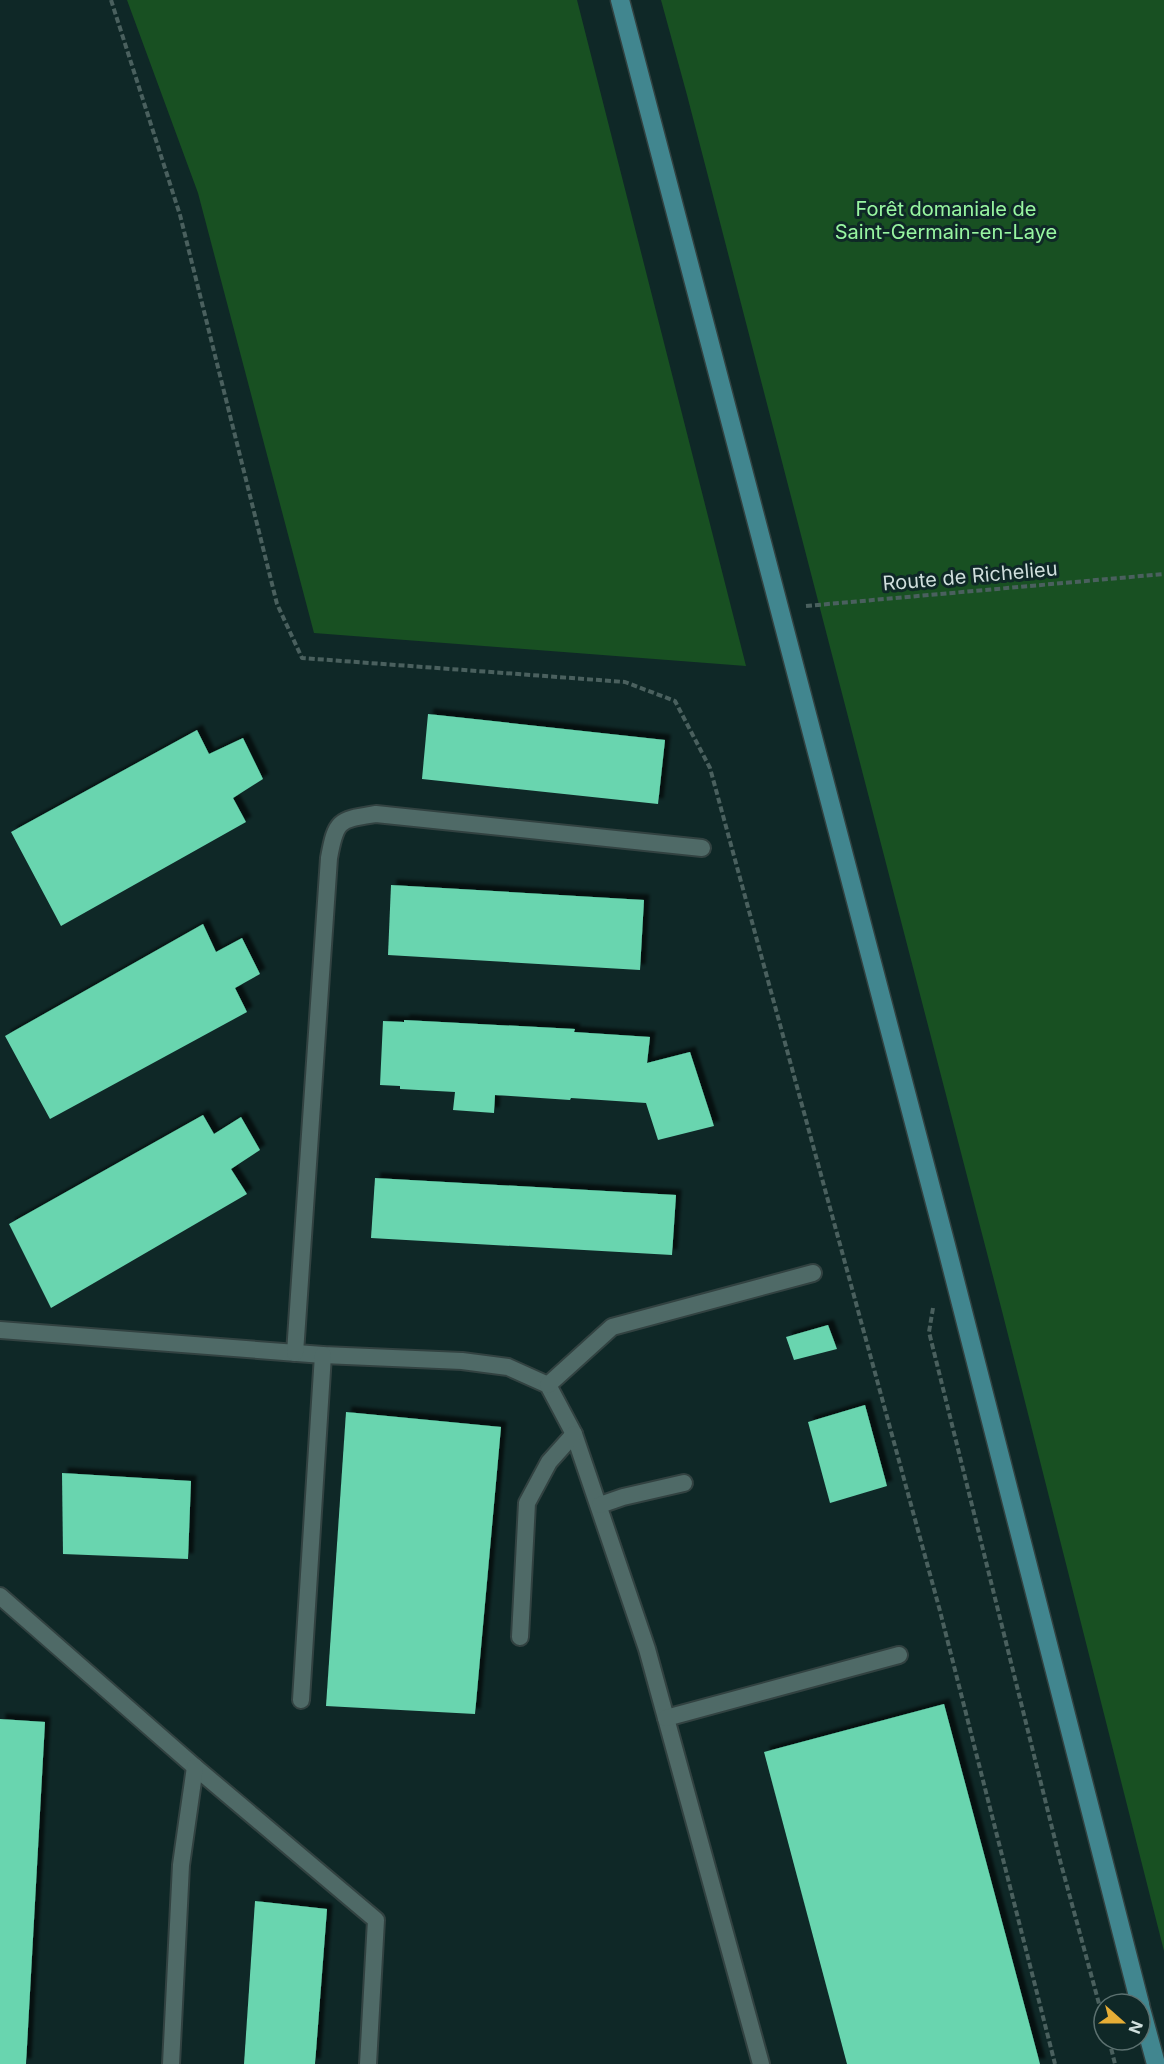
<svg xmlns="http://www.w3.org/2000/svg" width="1164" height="2064" viewBox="0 0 1164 2064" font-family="Inter,sans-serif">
  <defs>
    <filter id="shadow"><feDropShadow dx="5.5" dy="-5.5" stdDeviation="1.5" flood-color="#0009"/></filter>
  </defs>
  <rect width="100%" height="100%" fill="#0f2827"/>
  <g fill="#185022">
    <polygon points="127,0 577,0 746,666 314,633 198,193"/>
    <polygon points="661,0 1164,0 1164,1951 1002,1311 687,95"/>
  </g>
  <g fill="#69d5af" filter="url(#shadow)">
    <polygon points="428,714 665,740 658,804 422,779"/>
    <polygon points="197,730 209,754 243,738 263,779 233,798 246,822 61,926 11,832"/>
    <polygon points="391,885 644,900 640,970 388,955"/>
    <polygon points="203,924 216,952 242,938 260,974 235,988 247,1012 50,1119 5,1036"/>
    <polygon points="404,1020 575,1029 574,1032 650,1037 647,1063 690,1052 714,1126 658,1140 646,1103 571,1098 570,1100 495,1095 494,1113 453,1110 455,1092 400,1089 400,1086 380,1085 383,1021 404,1022"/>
    <polygon points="203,1115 214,1134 241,1117 260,1150 231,1169 247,1194 51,1308 9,1224"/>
    <polygon points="375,1178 676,1195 672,1255 371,1238"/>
    <polygon points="828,1325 837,1349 794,1360 786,1337"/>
    <polygon points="865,1405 887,1486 830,1503 808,1422"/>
    <polygon points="346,1412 501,1427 475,1714 326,1706"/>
    <polygon points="62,1473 191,1481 188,1559 63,1554"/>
    <polygon points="944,1704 1040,2064 847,2064 764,1752"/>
    <polygon points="0,1719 45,1722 26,2064 0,2064"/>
    <polygon points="255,1901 327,1909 315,2064 244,2064"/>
  </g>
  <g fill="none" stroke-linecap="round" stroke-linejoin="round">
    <defs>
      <g id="service">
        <polyline points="0,1330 323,1355 462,1361 508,1367 548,1385 574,1434 647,1649 761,2064"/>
        <path d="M295 1353 329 858C336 819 339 820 376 814L702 848"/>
        <polyline points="548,1385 612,1327 813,1273"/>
        <polyline points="600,1505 623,1497 684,1483"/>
        <polyline points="0,1596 195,1767 376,1920 368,2064"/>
        <polyline points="520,1637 527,1503 549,1462 574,1434"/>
        <polyline points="301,1700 323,1355"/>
        <polyline points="666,1718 899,1655"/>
        <polyline points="171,2064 181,1865 195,1767"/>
      </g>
      <g id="primary">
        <polyline points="620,0 946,1245 1140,2004"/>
        <polyline points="1140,2005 1156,2064"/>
      </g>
    </defs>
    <use href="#service" stroke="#324241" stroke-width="20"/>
    <use href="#primary" stroke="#324241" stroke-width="21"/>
    <g stroke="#4a605e" stroke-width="4" stroke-dasharray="6 3" stroke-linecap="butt">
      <polyline points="111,0 180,215 277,604 302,658 625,682 675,701 710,768 940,1611 1055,2064"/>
      <polyline points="806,606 1164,574"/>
      <polyline points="933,1308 929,1332 1061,1864 1104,2022"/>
      <polyline points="1109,2040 1115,2064"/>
    </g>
    <use href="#service" stroke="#4f6a67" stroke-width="16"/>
    <use href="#primary" stroke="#41868f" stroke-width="18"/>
  </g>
  <g text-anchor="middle" stroke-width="6" stroke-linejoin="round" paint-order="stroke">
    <g font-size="20" fill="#98f6a1" stroke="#0f2827">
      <text x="946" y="216">Forêt domaniale de<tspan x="946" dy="23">Saint-Germain-en-Laye</tspan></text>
    </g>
    <g font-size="20" fill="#d0dfdd" stroke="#0f2827">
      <text transform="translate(970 576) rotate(-5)" y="7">Route de Richelieu</text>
    </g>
  </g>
  <g transform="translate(1122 2022) rotate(111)"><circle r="28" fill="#0f2827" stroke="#5c7170" stroke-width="1.5"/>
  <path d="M0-4.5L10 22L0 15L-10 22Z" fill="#e6ad36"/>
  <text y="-9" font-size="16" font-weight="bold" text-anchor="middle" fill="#d0dfdd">N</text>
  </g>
</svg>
